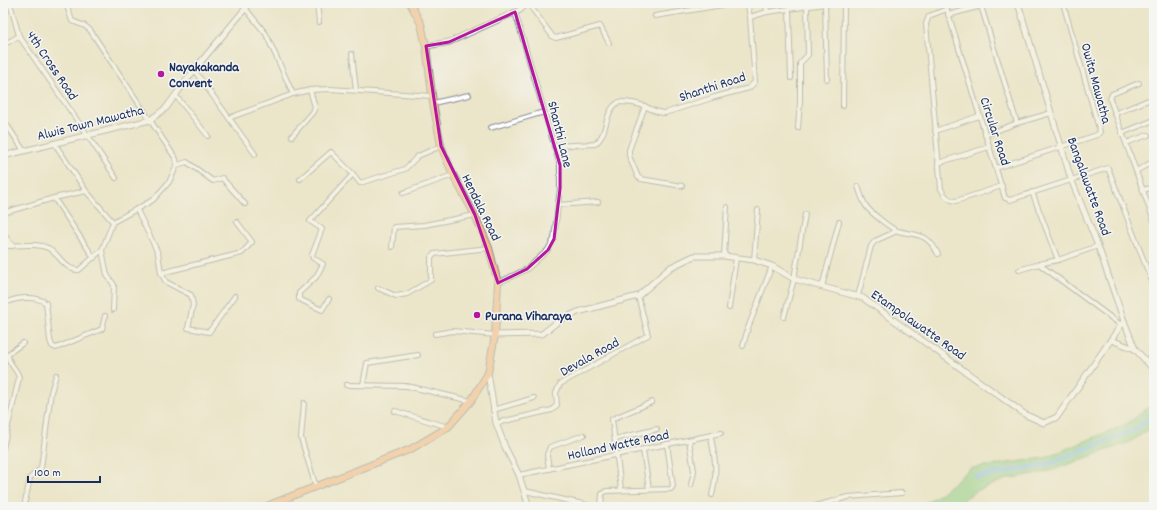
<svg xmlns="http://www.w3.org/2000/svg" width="1157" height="510" viewBox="0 0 1157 510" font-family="Dekko,sans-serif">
  <rect width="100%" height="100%" fill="#f6f6f2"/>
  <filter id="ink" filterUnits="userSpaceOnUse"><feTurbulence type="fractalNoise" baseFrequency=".025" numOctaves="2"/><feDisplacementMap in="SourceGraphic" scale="8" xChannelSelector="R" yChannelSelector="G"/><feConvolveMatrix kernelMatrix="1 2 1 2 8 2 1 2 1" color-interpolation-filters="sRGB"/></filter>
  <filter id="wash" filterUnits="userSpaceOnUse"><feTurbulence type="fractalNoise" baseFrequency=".012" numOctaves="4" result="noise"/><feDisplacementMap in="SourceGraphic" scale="16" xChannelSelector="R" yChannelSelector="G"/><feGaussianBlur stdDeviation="0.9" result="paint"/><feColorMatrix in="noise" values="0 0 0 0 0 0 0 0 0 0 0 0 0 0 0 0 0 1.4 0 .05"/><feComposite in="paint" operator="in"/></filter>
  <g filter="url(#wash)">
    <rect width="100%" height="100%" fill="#ebe5c9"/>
    <polygon fill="#88cf89" stroke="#527f74" points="1154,403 1154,426 1130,442 1050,471 1007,479 978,490 951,507 919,507 941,493 971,468 1044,458 1127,424"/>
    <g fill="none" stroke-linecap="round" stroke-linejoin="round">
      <polyline stroke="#78baed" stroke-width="5" points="977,477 976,477 1046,465 1136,429 1154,414"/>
    </g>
  </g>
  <g filter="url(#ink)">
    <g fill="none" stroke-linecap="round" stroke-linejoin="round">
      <defs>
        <g id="minor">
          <polyline points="10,3 19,36 88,136 116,178"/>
          <polyline points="317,3 319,22"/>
          <polyline points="528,3 553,37 556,38 600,26 609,43"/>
          <polyline points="744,3 748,6 750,17"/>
          <polyline points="766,3 767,12"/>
          <polyline points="945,3 1005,198 1010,200 1108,168 1154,287"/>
          <polyline points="825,4 827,79"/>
          <polyline points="245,8 266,34 293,94"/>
          <polyline points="789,9 791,78"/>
          <path d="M947 9 929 16 926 24 941 189C944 195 949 201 956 201L1002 186"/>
          <polyline points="948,15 981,6"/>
          <polyline points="655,16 735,3"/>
          <polyline points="3,45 19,36"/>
          <polyline points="352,54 356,90"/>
          <polyline points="194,70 229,118 293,94 310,90 330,89 432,96"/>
          <polyline points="1139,83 1112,94 1110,99 1154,221"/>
          <polyline points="176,96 208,136"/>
          <polyline points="433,103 469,95"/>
          <polyline points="645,106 629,150 629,156 638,177 641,179 682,186"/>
          <polyline points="843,106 844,3"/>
          <polyline points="1114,114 1151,99"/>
          <polyline points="229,118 255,154"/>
          <polyline points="3,119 24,151"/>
          <polyline points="1017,123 1051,113"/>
          <polyline points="490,128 544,112"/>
          <polyline points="798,128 800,102 800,63 808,55 807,7"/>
          <polyline points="935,131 979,116"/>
          <polyline points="1122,133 1154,120"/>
          <polyline points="985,135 1017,123 981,6 993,3"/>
          <polyline points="292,136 313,112 315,107 310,90"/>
          <polyline points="1126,143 1148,135"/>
          <polyline points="55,144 86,191 113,222"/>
          <path d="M554 146 595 144C609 134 603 111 619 102 627 102 636 103 644 106 652 109 656 113 665 113L715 97 749 88 755 82 750 17 767 12 832 3"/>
          <polyline points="938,163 989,147"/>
          <polyline points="177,165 187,162 213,181 222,178 245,204"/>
          <polyline points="996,168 1097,135 1100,132 1063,3"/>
          <polyline points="1136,171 1154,161"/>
          <polyline points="300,179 331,152 353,174"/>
          <path d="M858 186C860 192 862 200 866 206 870 212 891 229 898 231 917 236 927 232 938 254"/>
          <polyline points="1143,190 1154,187"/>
          <polyline points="1032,192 1058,260"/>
          <polyline points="403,193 453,175"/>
          <polyline points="54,198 94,258"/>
          <polyline points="558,205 598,202"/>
          <polyline points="137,210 158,253 161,273 166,282 191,295 193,305 188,328 209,332 235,296"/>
          <polyline points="3,213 54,198 86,191"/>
          <polyline points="3,233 12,246"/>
          <path d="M3 246C17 246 38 242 50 249 59 255 66 271 79 270L102 250 113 222 153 200 169 182 177 165 176 159 90 30 85 26 72 21 66 3"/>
          <polyline points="1098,246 1058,260 1039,264 1121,325"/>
          <polyline points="392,247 394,227 424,225 475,215"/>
          <polyline points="102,250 107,275 114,285 113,310"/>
          <polyline points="724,256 727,207"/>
          <polyline points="754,260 758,210"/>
          <polyline points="1019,270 1039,264"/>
          <polyline points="161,273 242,253 252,242 237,222"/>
          <polyline points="498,283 527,269 548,250 554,239 560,189 560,165 515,12"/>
          <polyline points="822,287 839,222"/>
          <polyline points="378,288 396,296 407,294 431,280 431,257 434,254 489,248"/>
          <polyline points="858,296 871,246 875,241 897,231"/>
          <polyline points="329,299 322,310 299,299 299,293 316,277 323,264 313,258 312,255 322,229 310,221 353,174 360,183 405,169 418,156 441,146"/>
          <path d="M3 305C13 297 36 295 46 303L50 340 52 346 56 348 102 329 105 316"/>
          <polyline points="729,308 736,258"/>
          <polyline points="784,317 794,279 805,214"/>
          <polyline points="435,334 453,331 495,335"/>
          <polyline points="743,346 748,328 772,266"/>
          <polyline points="346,385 407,386 471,401"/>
          <polyline points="363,385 367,363 418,355"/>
          <polyline points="304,403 301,438 316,487"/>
          <polyline points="493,410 534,398"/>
          <polyline points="395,411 448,427"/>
          <polyline points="496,423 552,410 557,405 556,393 560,384 648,335 638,296"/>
          <path d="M711 437C715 460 718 471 712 495"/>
          <polyline points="615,439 657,429"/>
          <polyline points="689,440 694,471 691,485"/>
          <path d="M3 448 19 378C18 369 7 364 8 354L23 343"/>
          <polyline points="643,450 649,489"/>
          <polyline points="549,469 547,455 550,447 584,435"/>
          <polyline points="519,475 721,433"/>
          <polyline points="621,489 612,419 652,402"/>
          <polyline points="525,491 596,507"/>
          <polyline points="3,502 14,507"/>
          <polyline points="24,507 30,478 41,468 51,392 56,375"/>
          <polyline points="601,507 602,494 606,491 671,489 673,486 667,444"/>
          <polyline points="812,507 848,497 902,493"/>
        </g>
        <g id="tertiary">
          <polyline points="1018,3 1071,179 1098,246 1124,321 1135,349 1154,370"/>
          <polyline points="426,46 449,42 520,10 527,3"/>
          <polyline points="3,156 150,120 166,108 194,70 250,3"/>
          <polyline points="495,335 542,334 560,320 578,312 638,296 671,267 694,256 724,256 754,260 772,266 794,279 863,298 1026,415 1044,423 1057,417 1124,321"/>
          <polyline points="1111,340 1135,349"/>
          <polyline points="488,373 496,423 505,447 519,475 529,507"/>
        </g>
        <polyline id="primary" points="264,507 411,449 448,427 471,401 488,373 495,335 498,283 489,248 475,215 453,175 441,146 433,103 426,46 421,24 410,3"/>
      </defs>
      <use href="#minor" stroke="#838a94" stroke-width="6"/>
      <use href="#tertiary" stroke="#838a94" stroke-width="7"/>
      <use href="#primary" stroke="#838a94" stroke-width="8"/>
      <use href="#minor" stroke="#fff" stroke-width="4"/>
      <use href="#tertiary" stroke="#fff" stroke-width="5"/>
      <use href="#primary" stroke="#fabb8b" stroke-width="6"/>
    </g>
  </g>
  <path d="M0 0H1157V510H0ZM515 12 560 165V189L554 239 548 250 527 269 498 283 475 215 441 146 426 46 449 42Z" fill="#ebe5c9" fill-opacity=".55" fill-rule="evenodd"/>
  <path fill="none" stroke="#b5179e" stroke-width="3" stroke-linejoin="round" d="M515 12 560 165V189L554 239 548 250 527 269 498 283 475 215 441 146 426 46 449 42Z"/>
  <g fill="#b5179e" stroke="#f6f6f2" stroke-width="1.5">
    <circle cx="161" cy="74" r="4"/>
    <circle cx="477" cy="315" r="4"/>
  </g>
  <g text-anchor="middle" stroke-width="3" stroke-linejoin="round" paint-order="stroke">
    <g font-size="14" fill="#1b2f5e" stroke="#f6f6f2">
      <text transform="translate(53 65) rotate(56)" y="5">4th Cross Road</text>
      <text transform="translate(1097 83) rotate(75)" y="5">Owita Mawatha</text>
      <text transform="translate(712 86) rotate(-18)" y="5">Shanthi Road</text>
      <text transform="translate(90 122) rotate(-14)" y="5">Alwis Town Mawatha</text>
      <text transform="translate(996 131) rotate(72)" y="5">Circular Road</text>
      <text transform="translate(561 134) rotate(76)" y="5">Shanthi Lane</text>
      <text transform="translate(1090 186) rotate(70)" y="5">Bangalawatte Road</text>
      <text transform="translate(482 207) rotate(64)" y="5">Hendala Road</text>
      <text transform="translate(919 324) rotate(35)" y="5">Etampolawatte Road</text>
      <text transform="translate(589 356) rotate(-29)" y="5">Devala Road</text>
      <text transform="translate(618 444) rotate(-12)" y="5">Holland Watte Road</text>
    </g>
    <g font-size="14" font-weight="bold" fill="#1b2f5e" stroke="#f6f6f2" text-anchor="start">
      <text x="169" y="71">Nayakakanda<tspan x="169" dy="16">Convent</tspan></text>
      <text x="485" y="320">Purana Viharaya</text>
    </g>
  </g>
  <rect width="1157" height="510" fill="none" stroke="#f6f6f2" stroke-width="16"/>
  <path d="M28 476v6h72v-6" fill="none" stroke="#1b2f5e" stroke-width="2"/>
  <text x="34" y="476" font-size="12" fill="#1b2f5e" stroke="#f6f6f2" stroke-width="3" paint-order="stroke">100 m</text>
</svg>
